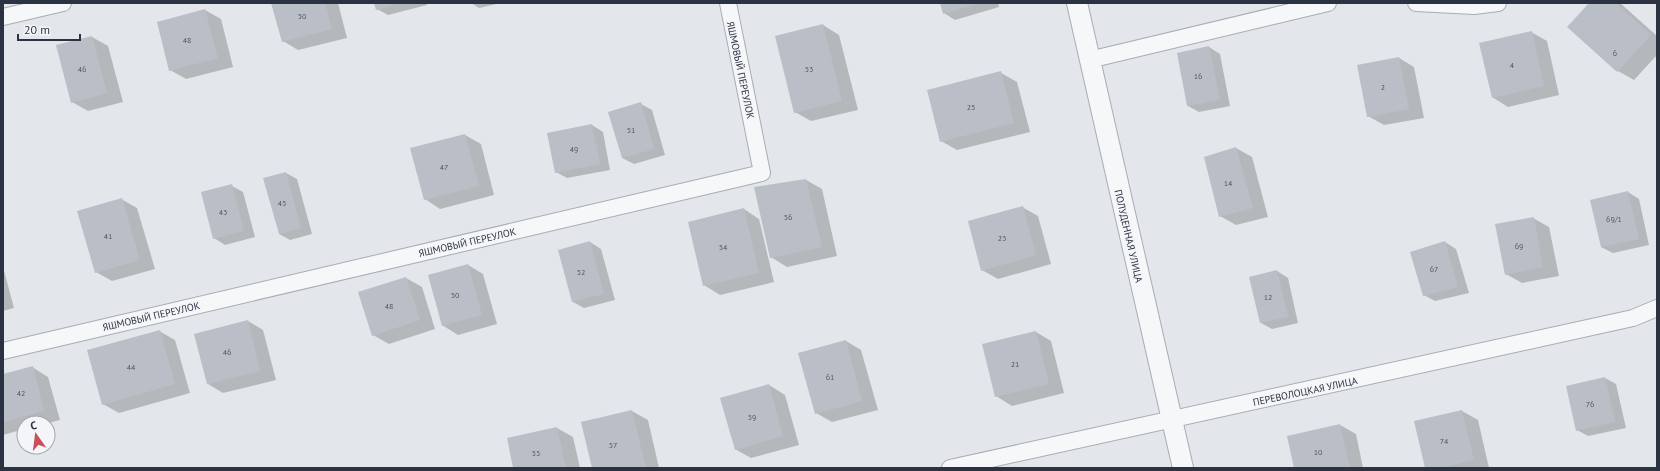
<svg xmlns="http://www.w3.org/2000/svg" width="1660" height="471" viewBox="0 0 1660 471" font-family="'PT Sans',sans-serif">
  <rect width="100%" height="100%" fill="#e3e6ea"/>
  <g fill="#0003">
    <polygon points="272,3 338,3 347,38 298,50 283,41"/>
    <polygon points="376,3 426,3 427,5 388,15 377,9"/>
    <polygon points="471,3 501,3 479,8"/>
    <polygon points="941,3 998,3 999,7 955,20 944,13"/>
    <polygon points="1591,3 1620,3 1657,36 1657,55 1634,80 1618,71 1569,27"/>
    <polygon points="205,10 221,19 233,67 186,79 170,70"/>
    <polygon points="823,25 839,35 858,110 811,121 795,112"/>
    <polygon points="1531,32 1547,41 1559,95 1508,107 1492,97"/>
    <polygon points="92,37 108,46 123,102 88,111 72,102"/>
    <polygon points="1209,47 1220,54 1230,106 1199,112 1188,106"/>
    <polygon points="1399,58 1414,67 1424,118 1384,125 1368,116"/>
    <polygon points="1001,73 1017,82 1030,132 957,150 941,141"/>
    <polygon points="641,104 652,110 665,155 634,164 622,158"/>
    <polygon points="592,125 603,132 610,170 567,178 556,172"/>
    <polygon points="465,135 481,144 494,195 440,209 425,199"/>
    <polygon points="1236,148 1252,157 1268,217 1236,225 1220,216"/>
    <polygon points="286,173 297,179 312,234 290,240 279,234"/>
    <polygon points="806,180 822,189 837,256 787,267 771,257"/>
    <polygon points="232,186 243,192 255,237 225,245 214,238"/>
    <polygon points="1628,192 1639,199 1649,245 1613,253 1601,247"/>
    <polygon points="121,199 137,208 155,269 112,281 96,272"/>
    <polygon points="1022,207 1038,216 1051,264 998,279 982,270"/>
    <polygon points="744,209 759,219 774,282 720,295 704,285"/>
    <polygon points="1533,218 1549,227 1559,276 1522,283 1506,274"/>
    <polygon points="590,242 601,249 615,300 584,308 573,302"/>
    <polygon points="1445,242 1456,249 1469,293 1435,301 1424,295"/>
    <polygon points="468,265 483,274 497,324 458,335 442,325"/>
    <polygon points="3,267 14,308 3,311"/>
    <polygon points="1277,271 1288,278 1298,323 1272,329 1261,323"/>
    <polygon points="406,278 422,287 435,329 389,344 373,335"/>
    <polygon points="248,321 263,330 276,380 223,393 208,384"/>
    <polygon points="159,331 175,340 190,393 119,413 103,404"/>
    <polygon points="1036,332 1051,341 1064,393 1012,406 996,396"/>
    <polygon points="846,341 861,350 878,410 832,422 816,413"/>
    <polygon points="32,367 48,377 60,420 48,423 24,423 24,429 3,435 3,375"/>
    <polygon points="1605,378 1616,384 1626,428 1588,436 1577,430"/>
    <polygon points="769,385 785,395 799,445 751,458 735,449"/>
    <polygon points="632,411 648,420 659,468 593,468 582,422"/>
    <polygon points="1462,411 1478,420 1489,468 1426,468 1415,422"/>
    <polygon points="1340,425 1356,434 1363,468 1295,468"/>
    <polygon points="557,428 573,437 580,468 514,468"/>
  </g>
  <g fill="#babfc7">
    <polygon points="271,3 325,3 332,29 282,42"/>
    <polygon points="374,3 400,3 376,10"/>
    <polygon points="940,3 981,3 943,14"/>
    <polygon points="1589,3 1616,3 1651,35 1617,72 1567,27"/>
    <polygon points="205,9 218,58 169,71 157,22"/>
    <polygon points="823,24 842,101 794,113 775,36"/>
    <polygon points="1532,31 1544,86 1492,98 1479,43"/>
    <polygon points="92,36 107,93 71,103 56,45"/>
    <polygon points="1209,46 1220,100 1187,106 1177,53"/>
    <polygon points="1399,57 1409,109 1367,117 1357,65"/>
    <polygon points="1001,71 1014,123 940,142 927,90"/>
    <polygon points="641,102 654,149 622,158 608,112"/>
    <polygon points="592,124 600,164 555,173 547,133"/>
    <polygon points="465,134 479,186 424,200 410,148"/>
    <polygon points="1236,147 1253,208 1219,217 1204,157"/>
    <polygon points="286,172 301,228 279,234 263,178"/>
    <polygon points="806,179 822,247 770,258 754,187"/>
    <polygon points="232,184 244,231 213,239 201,192"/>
    <polygon points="1628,191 1639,239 1601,247 1590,200"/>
    <polygon points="122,198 140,260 95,273 77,211"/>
    <polygon points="1023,206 1036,255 981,271 968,221"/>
    <polygon points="744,208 759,273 703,286 688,222"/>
    <polygon points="1534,217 1543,267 1505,275 1495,224"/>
    <polygon points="590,241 604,294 572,302 558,250"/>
    <polygon points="1445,241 1458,287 1423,296 1410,252"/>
    <polygon points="468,264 482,315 442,326 428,275"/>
    <polygon points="1277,270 1288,317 1260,323 1249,277"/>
    <polygon points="406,277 420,320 372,336 358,292"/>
    <polygon points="248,320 260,371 207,384 194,334"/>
    <polygon points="160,330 175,384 102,405 87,350"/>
    <polygon points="1036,331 1049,384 995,397 982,344"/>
    <polygon points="846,340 862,401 815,414 798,353"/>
    <polygon points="33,366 44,411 3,422 3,374"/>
    <polygon points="1605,377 1615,422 1576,431 1566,386"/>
    <polygon points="769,384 783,436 735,450 720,398"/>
    <polygon points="632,410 646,468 592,468 581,422"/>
    <polygon points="1462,410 1474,460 1440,468 1425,468 1414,421"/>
    <polygon points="1340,424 1350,468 1294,468 1287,436"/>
    <polygon points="557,427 566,468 513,468 507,438"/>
  </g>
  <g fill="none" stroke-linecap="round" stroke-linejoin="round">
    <defs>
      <g id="minor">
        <polyline points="1416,3 1474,6 1498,3"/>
        <polyline points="3,17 63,3"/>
        <polyline points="1089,60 1328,3"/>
        <polyline points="3,351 762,173 728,3"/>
        <polyline points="950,468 1633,318 1657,308"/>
      </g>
      <polyline id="tertiary" points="1077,3 1183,468"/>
    </defs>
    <use href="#minor" stroke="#a8adb4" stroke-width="18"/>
    <use href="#tertiary" stroke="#a8adb4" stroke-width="22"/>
    <use href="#minor" stroke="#f6f7f9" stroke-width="16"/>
    <use href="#tertiary" stroke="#f6f7f9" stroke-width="20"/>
  </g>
  <g text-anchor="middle" stroke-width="3" stroke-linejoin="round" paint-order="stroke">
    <g font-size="8" fill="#4f5663">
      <text x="302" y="19">50</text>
      <text x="187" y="43">48</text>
      <text x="1615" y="56">6</text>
      <text x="1512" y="68">4</text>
      <text x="82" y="72">46</text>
      <text x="809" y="72">53</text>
      <text x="1198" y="79">16</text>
      <text x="1383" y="90">2</text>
      <text x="971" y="110">25</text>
      <text x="631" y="133">51</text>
      <text x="574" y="152">49</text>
      <text x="444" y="170">47</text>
      <text x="1228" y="186">14</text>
      <text x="282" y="206">45</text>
      <text x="223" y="215">43</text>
      <text x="788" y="220">56</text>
      <text x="1614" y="222">69/1</text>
      <text x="108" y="239">41</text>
      <text x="1002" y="241">23</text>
      <text x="1519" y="249">69</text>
      <text x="723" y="250">54</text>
      <text x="1434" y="272">67</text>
      <text x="581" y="275">52</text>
      <text x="455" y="298">50</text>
      <text x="1268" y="300">12</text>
      <text x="389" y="309">48</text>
      <text x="227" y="355">46</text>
      <text x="1015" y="367">21</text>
      <text x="131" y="370">44</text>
      <text x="830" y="380">61</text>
      <text x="21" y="396">42</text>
      <text x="1590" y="407">76</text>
      <text x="752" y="420">59</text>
      <text x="1444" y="444">74</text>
      <text x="613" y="448">57</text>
      <text x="1318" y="455">10</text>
      <text x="536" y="456">55</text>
    </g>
    <g font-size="10" fill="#2b3342" stroke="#f3f5f8">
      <text transform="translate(741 70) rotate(78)" y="4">ЯШМОВЫЙ ПЕРЕУЛОК</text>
      <text transform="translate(1129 236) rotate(77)" y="4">ПОЛУДЕННАЯ УЛИЦА</text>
      <text transform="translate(467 242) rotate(-13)" y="4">ЯШМОВЫЙ ПЕРЕУЛОК</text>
      <text transform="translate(151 316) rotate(-13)" y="4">ЯШМОВЫЙ ПЕРЕУЛОК</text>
      <text transform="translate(1305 391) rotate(-12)" y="4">ПЕРЕВОЛОЦКАЯ УЛИЦА</text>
    </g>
  </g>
  <rect width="1660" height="471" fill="none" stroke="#2b3342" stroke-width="8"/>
  <g transform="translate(36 435) rotate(346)"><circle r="19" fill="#f3f5f8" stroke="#a3a7af"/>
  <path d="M0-3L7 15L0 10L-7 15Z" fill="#c94e5e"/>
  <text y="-6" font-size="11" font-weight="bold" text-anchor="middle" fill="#2b3342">С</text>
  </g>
  <path d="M18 34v6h62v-6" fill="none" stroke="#2b3342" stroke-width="2"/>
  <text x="24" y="34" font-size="12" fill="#2b3342" stroke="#f3f5f8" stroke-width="3" paint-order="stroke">20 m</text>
</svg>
